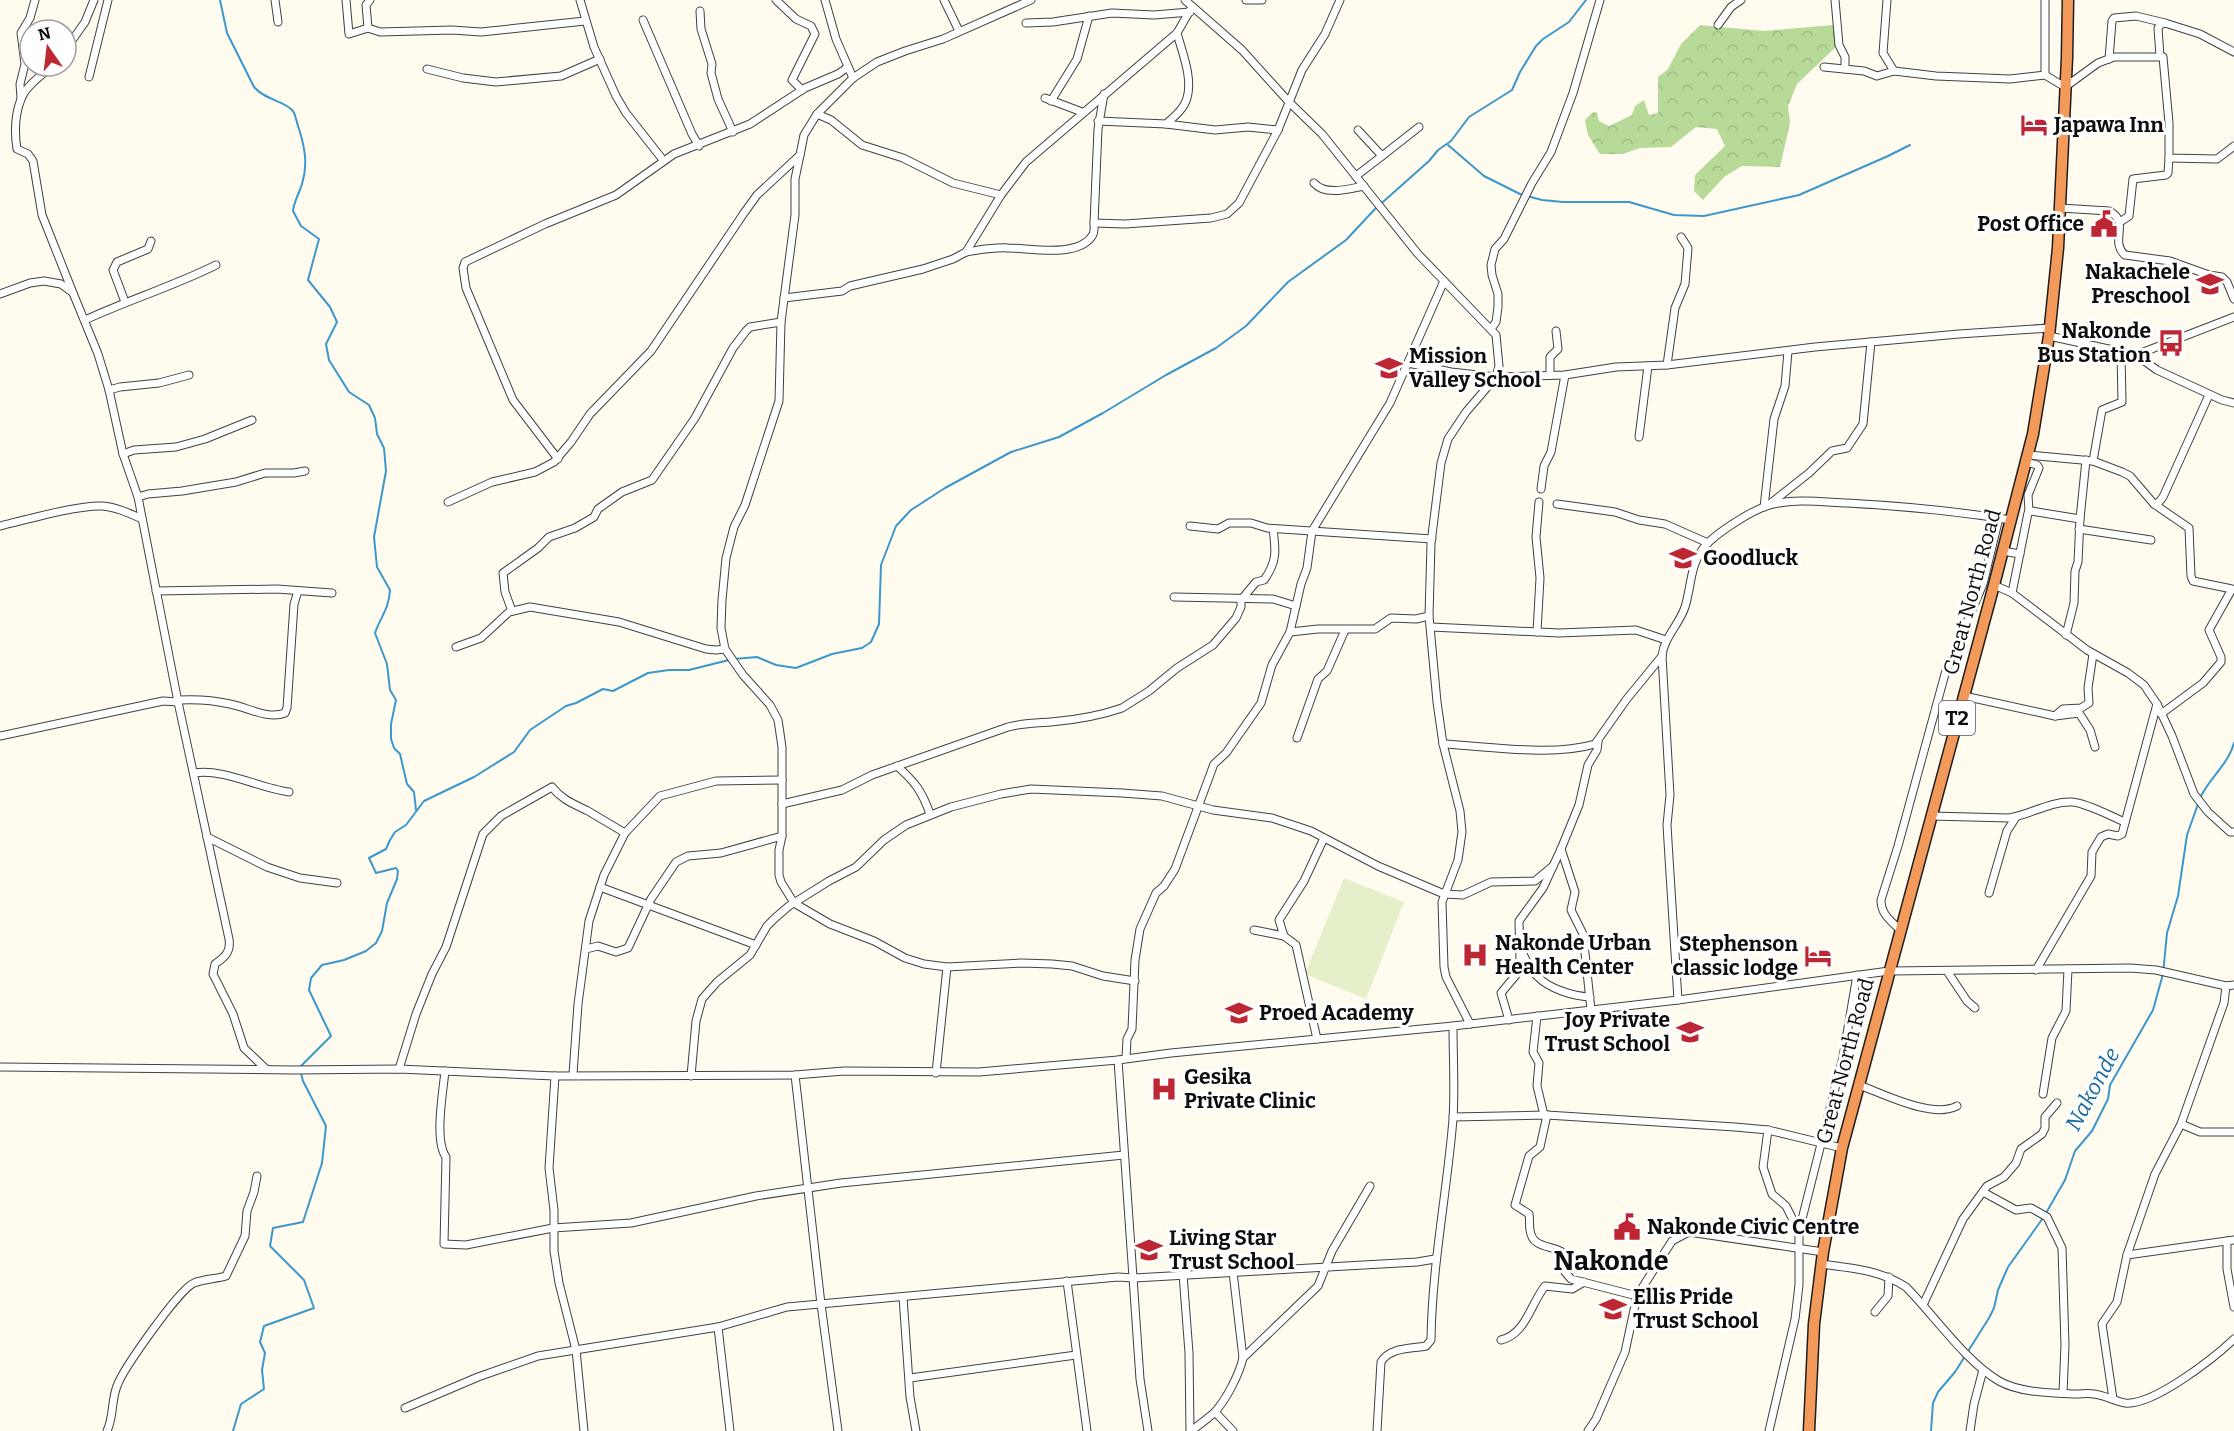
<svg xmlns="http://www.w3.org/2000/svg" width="2234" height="1431" viewBox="0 0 2234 1431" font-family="Bitter,serif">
  <defs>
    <pattern id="forest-crowns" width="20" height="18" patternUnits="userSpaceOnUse" patternTransform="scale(1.5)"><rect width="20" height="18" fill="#b8da99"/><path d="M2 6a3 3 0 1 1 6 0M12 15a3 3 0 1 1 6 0" fill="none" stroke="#9dba83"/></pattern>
  </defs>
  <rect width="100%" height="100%" fill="#fffbef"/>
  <polygon fill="url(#forest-crowns)" points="1700,25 1764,31 1833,25 1837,46 1797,84 1788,106 1790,123 1780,167 1742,166 1724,177 1703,200 1694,191 1695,175 1725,146 1717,129 1696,127 1671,147 1640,148 1623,154 1600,154 1588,135 1585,120 1593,112 1597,113 1599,121 1609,126 1632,115 1635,106 1644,100 1649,115 1658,113 1658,77 1668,69 1681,44"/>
  <polygon fill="#e5f0cb" points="1344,878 1404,902 1366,999 1305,974"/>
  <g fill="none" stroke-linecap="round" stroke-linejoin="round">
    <g stroke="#3c98cc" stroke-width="2">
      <path d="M220 0 227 33 254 87C266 101 284 100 293 111 296 116 297 124 299 129 305 148 308 165 302 184 299 194 294 201 293 211L301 226 319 239 308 280 330 307 337 322 326 344 329 360 349 392 369 405 375 418 377 434 384 448 386 471 374 537 377 567 390 590C389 609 381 616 375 633L387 664 390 690 396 700 391 724V739L394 748 400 754 407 784 414 792 416 810"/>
      <polyline points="1448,145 1484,176 1522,195"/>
      <polyline points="1527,196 1542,200 1563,202 1629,202 1674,215 1704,216 1799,195 1888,156 1910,145"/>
      <polyline points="734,659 757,657 776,665 796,668 832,654 862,648 871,642 879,624 881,565 896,526 911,510 945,488 1011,452 1059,437 1103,413 1166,375 1216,348 1246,326 1288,282 1346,240 1375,209 1429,161 1438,150 1451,141 1469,117 1512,90 1520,72 1536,46 1543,39 1569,22 1586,0"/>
      <path d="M2200 798C2209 778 2228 765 2234 743"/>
      <polyline points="300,1067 331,1036 309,990 311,978 322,965 344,960 366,951 376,943 382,931 387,903 397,879 398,871 396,868 376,873 369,858 386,849 390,840 395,832 406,825 424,801 474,777 514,752 530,730 566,706 576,703 603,689 613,691 648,673 669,670 689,670 729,660"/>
      <polyline points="2046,1213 2065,1180 2075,1151 2092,1131 2108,1099 2110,1085 2153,1010 2163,974 2167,933 2178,896 2187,835 2198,804"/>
      <polyline points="233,1431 241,1404 264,1389 262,1370 265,1353 260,1342 264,1326 314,1308 304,1280 270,1246 273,1228 303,1222 322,1163 326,1126 303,1081 301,1073"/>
      <polyline points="1931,1431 1933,1403 1938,1392 1955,1372 1989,1318 1994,1308 1998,1290 2008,1267 2043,1218"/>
    </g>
    <defs>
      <g id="minor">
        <polyline points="275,0 278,22"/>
        <polyline points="346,0 349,34 368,28 380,32 452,30 481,32 585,21"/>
        <polyline points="580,0 594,47 616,96 626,113 663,160"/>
        <polyline points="776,0 796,19 811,26 815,34 792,80 802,90"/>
        <polyline points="825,0 836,39 853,78"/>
        <polyline points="944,0 959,31"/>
        <polyline points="1185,0 1242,50 1289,102 1322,134 1418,254 1496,335 1499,366 1496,377 1466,412 1448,439 1441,463 1431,543 1429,616 1437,702 1443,744 1460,811 1462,832 1458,860 1442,902 1444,967 1446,977 1470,1024"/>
        <polyline points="1246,0 1262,0"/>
        <polyline points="1835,0 1839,45 1845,57 1845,69"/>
        <polyline points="1887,0 1883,53 1894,71"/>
        <polyline points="2045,0 2045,75"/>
        <polyline points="700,11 701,29 712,64 711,73 718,99 733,132"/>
        <polyline points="643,20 692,134 699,146"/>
        <polyline points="1026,23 1053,22 1112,13 1154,15 1190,12"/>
        <polyline points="1718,25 1731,7 1741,0"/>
        <polyline points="368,28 366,5 370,0"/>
        <polyline points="66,49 85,22 94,0"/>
        <polyline points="2160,56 2158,28 2161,24 2165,23 2200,34 2234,52"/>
        <polyline points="2109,59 2112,21 2114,18 2136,16 2165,23"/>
        <path d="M52 66C43 74 30 83 24 93 15 109 14 131 17 149L28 154 33 161 42 215 73 293"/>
        <polyline points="1824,67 1864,71 1877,76 1894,71 1936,76 2010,79 2045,75 2065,87 2098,63 2114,57 2163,57 2169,123 2169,158 2217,159 2234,146"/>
        <polyline points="427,69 463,78 496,82 561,76 600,59"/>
        <polyline points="89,77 108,0"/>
        <polyline points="21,98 20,84 25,64 21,33 30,18 35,0"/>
        <polyline points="1045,98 1082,112"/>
        <polyline points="1051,101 1077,59 1089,16"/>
        <polyline points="817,114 831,120 862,145 903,158 953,183 1001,195"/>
        <polyline points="1098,121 1166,124 1215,130 1248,127 1278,130"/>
        <path d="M1166 124C1174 117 1184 109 1187 98 1193 78 1182 52 1177 33"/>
        <polyline points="800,155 795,179 795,215 781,322 779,401 745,505 734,527 726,558 722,600 721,628 725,649 743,675 770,705 778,720 782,747 782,836 779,850 779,875 781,882 794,903 830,924 874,941 905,958 924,964 947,967 1022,963 1052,964 1072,966 1103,976 1135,981"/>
        <polyline points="1382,156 1419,127"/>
        <polyline points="1356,176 1382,156 1358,130"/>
        <path d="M1314 183C1325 196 1348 189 1364 186"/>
        <path d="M2060 208 2109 211C2131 222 2109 241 2125 255L2170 261 2209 275 2222 277 2227 282 2234 299"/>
        <polyline points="2120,222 2129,216 2133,179 2166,175 2168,173 2169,158"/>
        <polyline points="1094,223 1125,224 1211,218 1227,214 1239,203 1278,130 1302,70 1325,34 1340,0"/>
        <path d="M966 252C980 250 993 247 1008 248 1030 248 1078 258 1092 236 1095 233 1094 227 1094 223L1098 129 1104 94"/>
        <path d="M0 294 30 283 44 281 61 284 73 293 98 354 109 390 123 454 138 497 178 702 229 939C231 952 225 957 215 964L213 974 233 1014 244 1048 266 1069"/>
        <polyline points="784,298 842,291 850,286 923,269 953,259 966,252 1001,195 1026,162 1177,33 1192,7"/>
        <polyline points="125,302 113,270 117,262 148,249 151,241"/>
        <path d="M85 320C128 300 174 286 216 265"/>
        <polyline points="1491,329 1496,322 1498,307 1498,294 1492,275 1491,265 1495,249 1504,239 1532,183 1551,152 1573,93 1600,0"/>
        <polyline points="2049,336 2136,355 2234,317"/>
        <polyline points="2136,355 2157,370 2222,400 2234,403"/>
        <polyline points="1408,363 1451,372 1496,377 1565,375 1616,367 1667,365 1815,347 1959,334 2049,328"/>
        <polyline points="1667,365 1675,308 1685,284 1688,248 1681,237"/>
        <polyline points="1550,375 1550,357 1558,349 1556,331"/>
        <polyline points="109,390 120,387 159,383 189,375"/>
        <polyline points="1639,437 1648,366"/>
        <polyline points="123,454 134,450 176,447 205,439 252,420"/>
        <polyline points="2028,455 2093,461 2122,472 2130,476 2154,504 2189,528 2191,576 2193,581 2232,589 2209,630 2221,657 2221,662 2203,683 2161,714"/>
        <polyline points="558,459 513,400 466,288 463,268 465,262 545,224 616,195 674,154 750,124 805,88 838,74 848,67"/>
        <polyline points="2093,461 2102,410 2122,402 2121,352"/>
        <polyline points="2026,462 2037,465 2039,468 2028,495 2029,512"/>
        <polyline points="1541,489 1544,466 1551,452 1565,375"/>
        <polyline points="138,497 148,494 182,491 236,482 265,473 294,473 305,471"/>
        <polyline points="448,502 492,482 535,472 554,462 571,442 590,414 651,351 744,213 757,195 800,155 804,135 817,114 853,78 877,62 905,51 943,39 1031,0"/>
        <polyline points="1771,503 1809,473 1832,451 1847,448 1863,424 1871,342"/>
        <polyline points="1557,504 1615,512 1639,520 1665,524 1708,543"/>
        <polyline points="2154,504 2159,502 2163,497 2209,395"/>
        <polyline points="1764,507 1774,419 1785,386 1788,351"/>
        <path d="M0 526C26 520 77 505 102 506 116 507 129 513 142 519"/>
        <polyline points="1190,526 1218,529 1229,523 1251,523 1267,528 1432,539"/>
        <polyline points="2079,529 2151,540"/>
        <polyline points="2003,551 2020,554"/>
        <polyline points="1994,585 2012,593 2087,650 2128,673 2144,685 2157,704 2172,736 2194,794 2208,812 2230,832 2234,832"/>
        <polyline points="156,591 277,589 332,593"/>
        <polyline points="2012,593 2028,513 2031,511 2080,519"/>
        <polyline points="1174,597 1273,599 1296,606"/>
        <polyline points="512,611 505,592 503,573 538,548 549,537 575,528 594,517 598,509 622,492 652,480 695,418 733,348 746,331 750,327 781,322"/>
        <polyline points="1431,627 1559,633 1636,630 1666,640"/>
        <polyline points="1290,632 1318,629 1375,629 1391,618 1416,619 1429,616"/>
        <polyline points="1537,632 1540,578 1536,537 1539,502"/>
        <polyline points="2066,635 2074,603 2075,571 2078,562 2080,519 2086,460"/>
        <polyline points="456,647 481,638 509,612 530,607 619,622 706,649 716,650 725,649"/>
        <polyline points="1964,696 2055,716 2079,713 2090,730 2095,747"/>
        <path d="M178 700C195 699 213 700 230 704 247 707 268 720 285 713L287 708 294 604 298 591"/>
        <polyline points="2055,716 2063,709 2081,708 2089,703 2088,688 2093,654"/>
        <polyline points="0,736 163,701 178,702"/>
        <polyline points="1297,738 1318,679 1327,671 1345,630"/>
        <path d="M1443 744C1488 746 1552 757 1595 744L1626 700 1662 656"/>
        <path d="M897 766C915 782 922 791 930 814"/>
        <path d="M194 773C223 768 259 788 289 792"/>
        <path d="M782 804 842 790 872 775 1008 727C1023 723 1036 723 1051 722 1075 720 1099 716 1122 708L1149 691 1177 668 1213 645 1236 618 1241 607V600L1256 582 1264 580C1277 562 1276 551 1273 529"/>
        <path d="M1931 816 2009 818C2030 815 2050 801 2072 802 2087 803 2110 816 2125 822"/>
        <polyline points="207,837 267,867 300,878 337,883"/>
        <polyline points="1561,849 1575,892 1571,910 1583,934 1591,1010"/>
        <polyline points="600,887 756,945"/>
        <polyline points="1989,893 2007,831 2016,817"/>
        <polyline points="1254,930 1284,936 1296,945 1317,1039"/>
        <path d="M1900 930C1890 920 1881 914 1881 900L1898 846 1945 674 1983 584 1999 518"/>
        <polyline points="1284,936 1279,920 1304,881 1324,838"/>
        <polyline points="586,949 598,946 616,952 628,948 651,899 676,862 688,856 721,853 782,836"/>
        <path d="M1522 952C1526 960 1530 970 1537 976 1549 989 1573 996 1590 997"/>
        <polyline points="2036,970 2091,876 2092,852 2101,837 2108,834 2118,836 2122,834 2157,704"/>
        <polyline points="1947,971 1967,1001 1975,1008"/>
        <path d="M1678 1000 1669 858 1667 825 1670 795 1662 656C1664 637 1679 625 1685 607 1691 588 1690 567 1702 550 1712 535 1752 510 1770 505 1794 498 1823 502 1847 503 1902 506 1956 511 2011 520"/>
        <polyline points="1537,1016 1533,1052 1539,1063 1537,1086 1544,1115"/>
        <polyline points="1509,1020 1501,993 1516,975 1519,968 1520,961 1519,921 1543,888 1561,849 1579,805 1588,765 1597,750 1598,742"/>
        <polyline points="1126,1058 1127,1039 1132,1029 1135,960 1140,929 1156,893 1164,886 1175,869 1214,764 1226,753 1261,703 1272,665 1290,632 1301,584 1307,568 1312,531 1390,403 1444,281"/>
        <polyline points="1118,1060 1140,1379 1148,1431"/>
        <polyline points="0,1067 294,1070 399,1069 555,1076 795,1075 844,1071 979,1072 1118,1060 1171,1053 1453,1026 1678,1000 1889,971 2130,968 2156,970 2226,986 2234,985"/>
        <path d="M399 1069 416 1014 432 974 446 947 483 834 501 816 552 787C562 800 574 804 588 811 600 818 613 826 625 833"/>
        <path d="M445 1071C443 1092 434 1141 446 1157L444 1244 466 1245 553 1228 631 1223 756 1196 841 1183 1124 1155"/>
        <polyline points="936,1073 947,967"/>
        <polyline points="573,1074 578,1004 589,921 604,875 625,833 660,796 716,781 782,780"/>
        <polyline points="795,1075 821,1304 838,1431"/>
        <polyline points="555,1076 549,1168 554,1210 554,1251 559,1283 576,1350 584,1431"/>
        <polyline points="691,1076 696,1021 702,999 717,982 750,955 767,926 775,918 789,906 829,881 856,867 884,840 906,825 951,807 1001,794 1031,789 1122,793 1162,796 1213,810 1272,818 1311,831 1378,866 1444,894 1463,895 1491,882 1535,881 1553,866"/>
        <path d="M1859 1085C1884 1094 1932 1119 1957 1106"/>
        <polyline points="2043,1094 2052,1038 2066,1011 2068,969"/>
        <path d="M1547 1115 1540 1147 1529 1156 1515 1205 1529 1214C1530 1219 1529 1224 1530 1230 1532 1248 1550 1245 1562 1252L1565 1272 1571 1279 1637 1296"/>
        <polyline points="1453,1117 1547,1115 1735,1127 1768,1130 1842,1148"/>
        <polyline points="2181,1124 2200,1132 2234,1132"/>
        <polyline points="1768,1130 1763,1167 1772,1194 1786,1206 1798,1230"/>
        <polyline points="1983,1192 2016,1210 2031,1208 2047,1217 2062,1248 2065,1345 2063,1393"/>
        <polyline points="2227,1241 2227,1269 2234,1307"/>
        <polyline points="2127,1255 2234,1240"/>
        <path d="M1821 1264C1851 1268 1880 1270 1906 1287 1934 1315 1965 1361 1999 1381 2020 1393 2052 1393 2076 1394 2082 1394 2088 1393 2094 1394 2104 1395 2114 1401 2125 1403 2153 1406 2214 1358 2234 1339"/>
        <polyline points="1183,1274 1189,1353 1190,1431"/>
        <polyline points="1067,1281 1087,1431"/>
        <polyline points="903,1297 910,1397 916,1431"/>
        <polyline points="1923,1305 1963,1219 1987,1186 2004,1177 2016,1163 2021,1149 2042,1134 2045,1128 2045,1117 2057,1103"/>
        <polyline points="1875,1312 1888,1296 1889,1277"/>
        <polyline points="718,1327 730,1431"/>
        <path d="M1501 1340C1526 1334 1530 1305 1545 1286L1572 1289 1584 1282"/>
        <polyline points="1243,1358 1318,1286 1332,1251 1370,1186"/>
        <polyline points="910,1378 1076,1355"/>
        <polyline points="2113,1399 2102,1324 2117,1302 2127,1255 2155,1174 2181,1124 2224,1003 2226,986"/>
        <polyline points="405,1408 478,1377 538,1356 718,1327 787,1307 1118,1277 1134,1278 1417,1262 1435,1259"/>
        <polyline points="1215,1412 1233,1431"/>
        <path d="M107 1431C114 1416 111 1401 117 1386 123 1369 180 1288 194 1283 203 1279 216 1279 226 1276L245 1236 247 1211 254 1192 257 1176"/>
        <path d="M1191 1431C1199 1425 1207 1419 1214 1413 1226 1400 1239 1375 1243 1358L1233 1272"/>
        <path d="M1377 1431 1381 1362C1390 1347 1411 1349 1426 1346L1431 1340C1432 1265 1447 1193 1453 1119 1455 1088 1453 1057 1453 1026"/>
        <polyline points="1588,1431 1596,1419 1625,1352 1637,1296 1672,1241 1689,1232 1823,1252"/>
        <polyline points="1769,1431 1795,1319 1799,1285 1799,1231 1843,1057 1857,975"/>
        <polyline points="1970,1431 1974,1404 1983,1370"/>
      </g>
      <polyline id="highway" points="1809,1431 1814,1324 1823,1252 1842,1148 1994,585 2033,434 2049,336 2058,248 2067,58 2068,0"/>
    </defs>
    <use href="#minor" stroke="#414141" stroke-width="9"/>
    <use href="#highway" stroke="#1f1f1f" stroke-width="13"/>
    <use href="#minor" stroke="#fff" stroke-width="7"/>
    <use href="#highway" stroke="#f39a5a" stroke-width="10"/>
  </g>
  <defs>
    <symbol id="hotel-bare" viewBox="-9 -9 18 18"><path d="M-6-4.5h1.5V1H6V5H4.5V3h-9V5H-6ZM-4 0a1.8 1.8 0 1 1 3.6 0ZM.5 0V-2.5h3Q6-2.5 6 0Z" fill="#bd2734" stroke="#fff" stroke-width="2.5" paint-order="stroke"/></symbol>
    <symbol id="civic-bare" viewBox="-9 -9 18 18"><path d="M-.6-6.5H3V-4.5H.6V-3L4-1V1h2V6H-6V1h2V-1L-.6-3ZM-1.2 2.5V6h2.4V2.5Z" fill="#bd2734" stroke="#fff" stroke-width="2.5" paint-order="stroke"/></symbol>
    <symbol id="school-bare" viewBox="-9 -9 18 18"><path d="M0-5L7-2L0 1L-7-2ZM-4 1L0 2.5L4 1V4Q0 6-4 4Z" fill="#bd2734" stroke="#fff" stroke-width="2.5" paint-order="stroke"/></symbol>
    <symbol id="bus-bare" viewBox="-9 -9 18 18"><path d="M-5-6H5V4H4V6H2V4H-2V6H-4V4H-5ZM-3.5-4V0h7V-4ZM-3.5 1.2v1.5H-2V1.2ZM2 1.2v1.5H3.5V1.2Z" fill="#bd2734" stroke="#fff" stroke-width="2.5" paint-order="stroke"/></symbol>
    <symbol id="hospital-bare" viewBox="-9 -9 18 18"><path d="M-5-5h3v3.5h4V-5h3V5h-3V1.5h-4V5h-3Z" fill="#bd2734" stroke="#fff" stroke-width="2.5" paint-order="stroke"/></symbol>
  </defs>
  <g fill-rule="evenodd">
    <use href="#hotel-bare" x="2015" y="106" width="38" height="38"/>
    <use href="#civic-bare" x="2085" y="205" width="38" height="38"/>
    <use href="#school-bare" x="2191" y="265" width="38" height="38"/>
    <use href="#bus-bare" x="2152" y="324" width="38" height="38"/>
    <use href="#school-bare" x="1370" y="349" width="38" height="38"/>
    <use href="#school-bare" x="1664" y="539" width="38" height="38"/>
    <use href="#hospital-bare" x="1456" y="936" width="38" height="38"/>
    <use href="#hotel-bare" x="1799" y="937" width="38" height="38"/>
    <use href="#school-bare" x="1220" y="994" width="38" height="38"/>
    <use href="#school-bare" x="1671" y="1013" width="38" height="38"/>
    <use href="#hospital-bare" x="1145" y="1070" width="38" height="38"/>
    <use href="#civic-bare" x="1608" y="1208" width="38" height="38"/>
    <use href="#school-bare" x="1130" y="1231" width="38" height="38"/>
    <use href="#school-bare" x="1594" y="1290" width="38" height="38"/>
  </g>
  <g text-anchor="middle" stroke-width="6" stroke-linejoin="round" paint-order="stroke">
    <rect fill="#fff" stroke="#565656" stroke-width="1.5" x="1939" y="701" width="36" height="34" rx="4.5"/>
    <g font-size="20" font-weight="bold" fill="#0e0e0e">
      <text x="1957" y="725">T2</text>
    </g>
    <g font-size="21" font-weight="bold" fill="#0e0e0e" stroke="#fff" text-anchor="start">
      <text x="2054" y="132">Japawa Inn</text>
      <text x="2084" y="231" text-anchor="end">Post Office</text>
      <text x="2190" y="279" text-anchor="end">Nakachele<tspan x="2190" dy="24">Preschool</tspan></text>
      <text x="2151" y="338" text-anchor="end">Nakonde<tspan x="2151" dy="24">Bus Station</tspan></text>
      <text x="1409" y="363">Mission<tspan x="1409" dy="24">Valley School</tspan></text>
      <text x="1703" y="565">Goodluck</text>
      <text x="1495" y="950">Nakonde Urban<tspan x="1495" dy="24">Health Center</tspan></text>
      <text x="1798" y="951" text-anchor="end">Stephenson<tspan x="1798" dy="24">classic lodge</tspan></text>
      <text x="1259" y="1020">Proed Academy</text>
      <text x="1670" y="1027" text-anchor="end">Joy Private<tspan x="1670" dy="24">Trust School</tspan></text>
      <text x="1184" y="1084">Gesika<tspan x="1184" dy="24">Private Clinic</tspan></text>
      <text x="1647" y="1234">Nakonde Civic Centre</text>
      <text x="1169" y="1245">Living Star<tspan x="1169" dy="24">Trust School</tspan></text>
      <text x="1633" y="1304">Ellis Pride<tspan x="1633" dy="24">Trust School</tspan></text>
    </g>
    <g font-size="21" fill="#0e0e0e" stroke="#fff">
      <text transform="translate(1972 592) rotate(-75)" y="7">Great North Road</text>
      <text transform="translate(1845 1061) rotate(-75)" y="7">Great North Road</text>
    </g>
    <g font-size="22" font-style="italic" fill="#18699f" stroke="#fff">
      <text transform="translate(2092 1089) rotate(-62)" y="8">Nakonde</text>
    </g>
    <g font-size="27" font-weight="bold" fill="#0e0e0e" stroke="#fff">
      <text x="1611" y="1270">Nakonde</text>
    </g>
  </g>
  <g transform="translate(48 48) rotate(346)"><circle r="28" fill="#ffffff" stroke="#9f9f9f" stroke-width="1.5"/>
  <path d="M0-4.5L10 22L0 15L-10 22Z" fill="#bd2734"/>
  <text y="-9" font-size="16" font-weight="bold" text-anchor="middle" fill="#0e0e0e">N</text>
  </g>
</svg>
